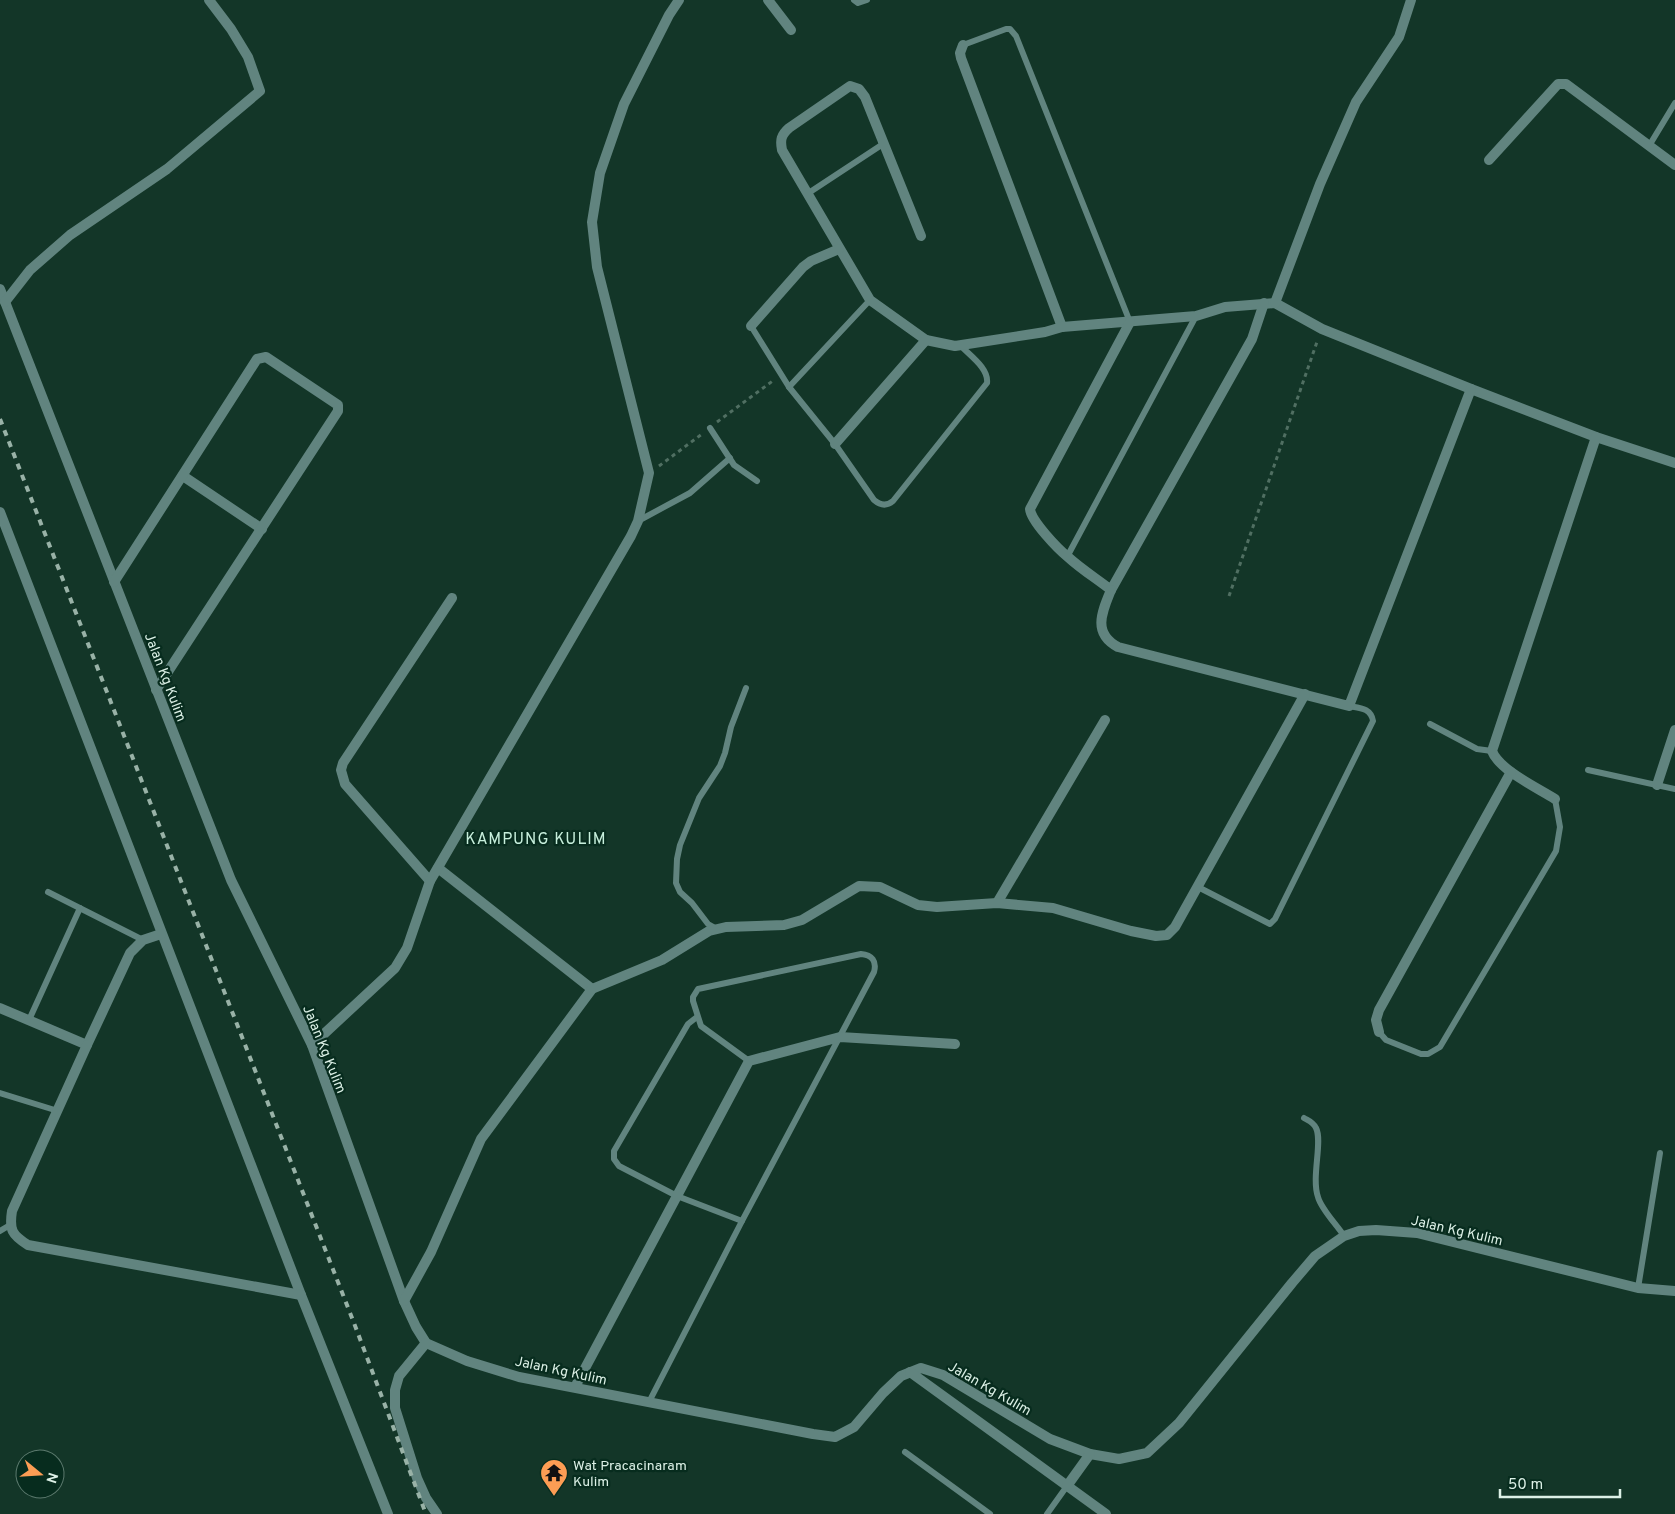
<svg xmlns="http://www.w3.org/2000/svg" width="1675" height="1514" viewBox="0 0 1675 1514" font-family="Overpass,sans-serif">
  <rect width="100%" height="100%" fill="#133628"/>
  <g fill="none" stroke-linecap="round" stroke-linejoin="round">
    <g stroke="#506f62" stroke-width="3" stroke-dasharray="4 4" stroke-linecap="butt">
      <polyline points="717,422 774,380"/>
      <polyline points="659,466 702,434"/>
      <polyline points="1229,596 1318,339"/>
    </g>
    <g stroke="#61847f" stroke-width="6">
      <polyline points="854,0 858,3 867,0"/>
      <polyline points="963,45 1006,29 1010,29 1016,36 1130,322"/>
      <polyline points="1649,146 1675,103"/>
      <polyline points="807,194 883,144"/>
      <path d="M751 326 789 387 835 444 874 500C881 506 887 506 893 501L987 383C989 368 969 355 960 345"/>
      <polyline points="789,387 870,300"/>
      <polyline points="710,428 734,465 757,481"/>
      <polyline points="638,521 690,493 730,458"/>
      <polyline points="1067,557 1196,316"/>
      <polyline points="1430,724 1477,749 1492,751"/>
      <polyline points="1588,770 1675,789"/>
      <path d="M1198 887 1270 924 1275 919 1373 721C1371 708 1360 708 1349 706"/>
      <polyline points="48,892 143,940"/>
      <polyline points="717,929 708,924 692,903 680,892 676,883 677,859 680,845 699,798 720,766 725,753 731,727 746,688"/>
      <polyline points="697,1017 688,1024 614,1151 614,1159 619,1166 677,1196 742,1221"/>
      <polyline points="29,1020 80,908"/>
      <polyline points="1379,1032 1386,1040 1421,1054 1428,1054 1440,1047 1556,851 1560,827 1555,799"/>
      <polyline points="0,1093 58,1111"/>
      <path d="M1304 1118C1309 1121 1313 1122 1316 1128 1323 1141 1311 1177 1318 1197 1321 1209 1337 1225 1344 1236"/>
      <polyline points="0,1231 10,1225"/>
      <polyline points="1638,1288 1660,1153"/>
      <path d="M649 1402 742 1221 874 972C877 961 872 955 861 954L698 989 693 997V1001L701 1026 749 1061"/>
      <polyline points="905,1452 990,1514"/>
      <polyline points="1047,1514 1067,1486"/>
    </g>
    <g stroke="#61847f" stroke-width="10">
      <polyline points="768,0 791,30"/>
      <polyline points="963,45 960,53 961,58 1062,327"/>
      <polyline points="1489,160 1558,84 1566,84 1675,165"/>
      <path d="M921 236 865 97 859 89 850 86 789 128C781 135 780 140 782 150L870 300 926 340 955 346 1045 332 1062 327 1196 316 1225 307 1275 303 1322 329 1471 389 1596 437 1675 463"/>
      <polyline points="0,289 231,880 312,1045 404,1301 416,1327 426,1343 467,1361 519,1377 813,1434 835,1437 854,1427 883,1393 901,1376 921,1368 943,1375 1050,1439 1090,1454 1119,1459 1147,1453 1179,1423 1292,1283 1315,1256 1344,1236 1359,1231 1376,1230 1417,1233 1638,1288 1675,1291"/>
      <polyline points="5,302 30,270 70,235 167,169 260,91 248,57 231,29 209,0"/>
      <polyline points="1275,303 1320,184 1356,102 1399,37 1411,0"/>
      <path d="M1130 322 1030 509C1031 521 1058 549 1068 557 1081 569 1097 579 1111 590L1252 339 1264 303"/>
      <polyline points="751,326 803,267 811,261 839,249"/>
      <polyline points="835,444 926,340"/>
      <polyline points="183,476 262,529"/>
      <polyline points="0,512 301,1295 388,1514"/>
      <polyline points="114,582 257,359 266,357 338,405 338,411 156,690"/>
      <path d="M1111 590C1102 612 1092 633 1118 647L1349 706 1471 389"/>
      <polyline points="1657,785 1675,730"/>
      <path d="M1555 799C1538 788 1499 770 1492 751L1596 437"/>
      <polyline points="438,868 592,989"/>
      <polyline points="430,881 345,784 341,770 343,763 452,598"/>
      <polyline points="997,903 1105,720"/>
      <polyline points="0,1008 87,1045 130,953 143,940 161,934"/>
      <polyline points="1379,1032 1376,1020 1379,1010 1511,772"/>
      <path d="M87 1045 12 1211C9 1230 12 1235 28 1245L301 1295"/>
      <polyline points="312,1045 395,968 407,948 430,881 631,536 638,521 649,473 597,267 592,222 600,173 624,104 669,15 679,0"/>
      <polyline points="404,1301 431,1252 481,1139 592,989 662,960 709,931 726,927 784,925 802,920 859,886 880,887 918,905 937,907 997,903 1053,908 1131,931 1156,936 1167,935 1175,927 1305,694"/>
      <polyline points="426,1343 399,1376 395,1390 395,1408 417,1478 426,1498 437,1514"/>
      <polyline points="910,1372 1106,1514"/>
      <polyline points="575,1387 749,1061 840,1037 955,1044"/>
      <polyline points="1067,1486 1090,1454"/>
    </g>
    <polyline stroke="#99b2a7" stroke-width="4" stroke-dasharray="6 6" stroke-linecap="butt" points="0,419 354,1323 426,1514"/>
  </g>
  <defs>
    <symbol id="temple-pin" viewBox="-11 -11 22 30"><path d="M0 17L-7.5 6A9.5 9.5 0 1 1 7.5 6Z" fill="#fc9d54" stroke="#072c1e"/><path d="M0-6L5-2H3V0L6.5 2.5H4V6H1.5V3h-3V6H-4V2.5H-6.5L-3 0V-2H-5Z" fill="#111"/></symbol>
  </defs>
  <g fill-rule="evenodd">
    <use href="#temple-pin" x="538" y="1457" width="32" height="43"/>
  </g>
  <g text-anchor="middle" stroke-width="4.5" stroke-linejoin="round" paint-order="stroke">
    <g font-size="14" fill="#dcf0e6" stroke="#072c1e">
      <text transform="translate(166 677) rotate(69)" y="5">Jalan Kg Kulim</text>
      <text transform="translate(325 1049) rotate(68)" y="5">Jalan Kg Kulim</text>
      <text transform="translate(1457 1230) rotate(13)" y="5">Jalan Kg Kulim</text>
      <text transform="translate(561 1370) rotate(12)" y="5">Jalan Kg Kulim</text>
      <text transform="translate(990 1388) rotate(30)" y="5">Jalan Kg Kulim</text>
    </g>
    <g font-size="14" fill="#dcf0e6" stroke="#072c1e" text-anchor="start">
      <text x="573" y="1470">Wat Pracacinaram<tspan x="573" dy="16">Kulim</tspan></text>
    </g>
    <g font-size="16" letter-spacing="1" fill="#c7efdc" stroke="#072c1e">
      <text x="536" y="844">KAMPUNG KULIM</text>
    </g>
  </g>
  <g transform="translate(40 1474) rotate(108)"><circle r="24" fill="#072c1e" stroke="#5c7a6e"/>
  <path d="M0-4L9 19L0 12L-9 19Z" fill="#fc9d54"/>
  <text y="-8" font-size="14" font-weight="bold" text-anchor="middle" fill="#dcf0e6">N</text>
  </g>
  <path d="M1500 1489v8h120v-8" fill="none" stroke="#dcf0e6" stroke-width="2.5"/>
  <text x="1508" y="1489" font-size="15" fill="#dcf0e6" stroke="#072c1e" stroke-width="4" paint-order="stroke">50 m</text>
</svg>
